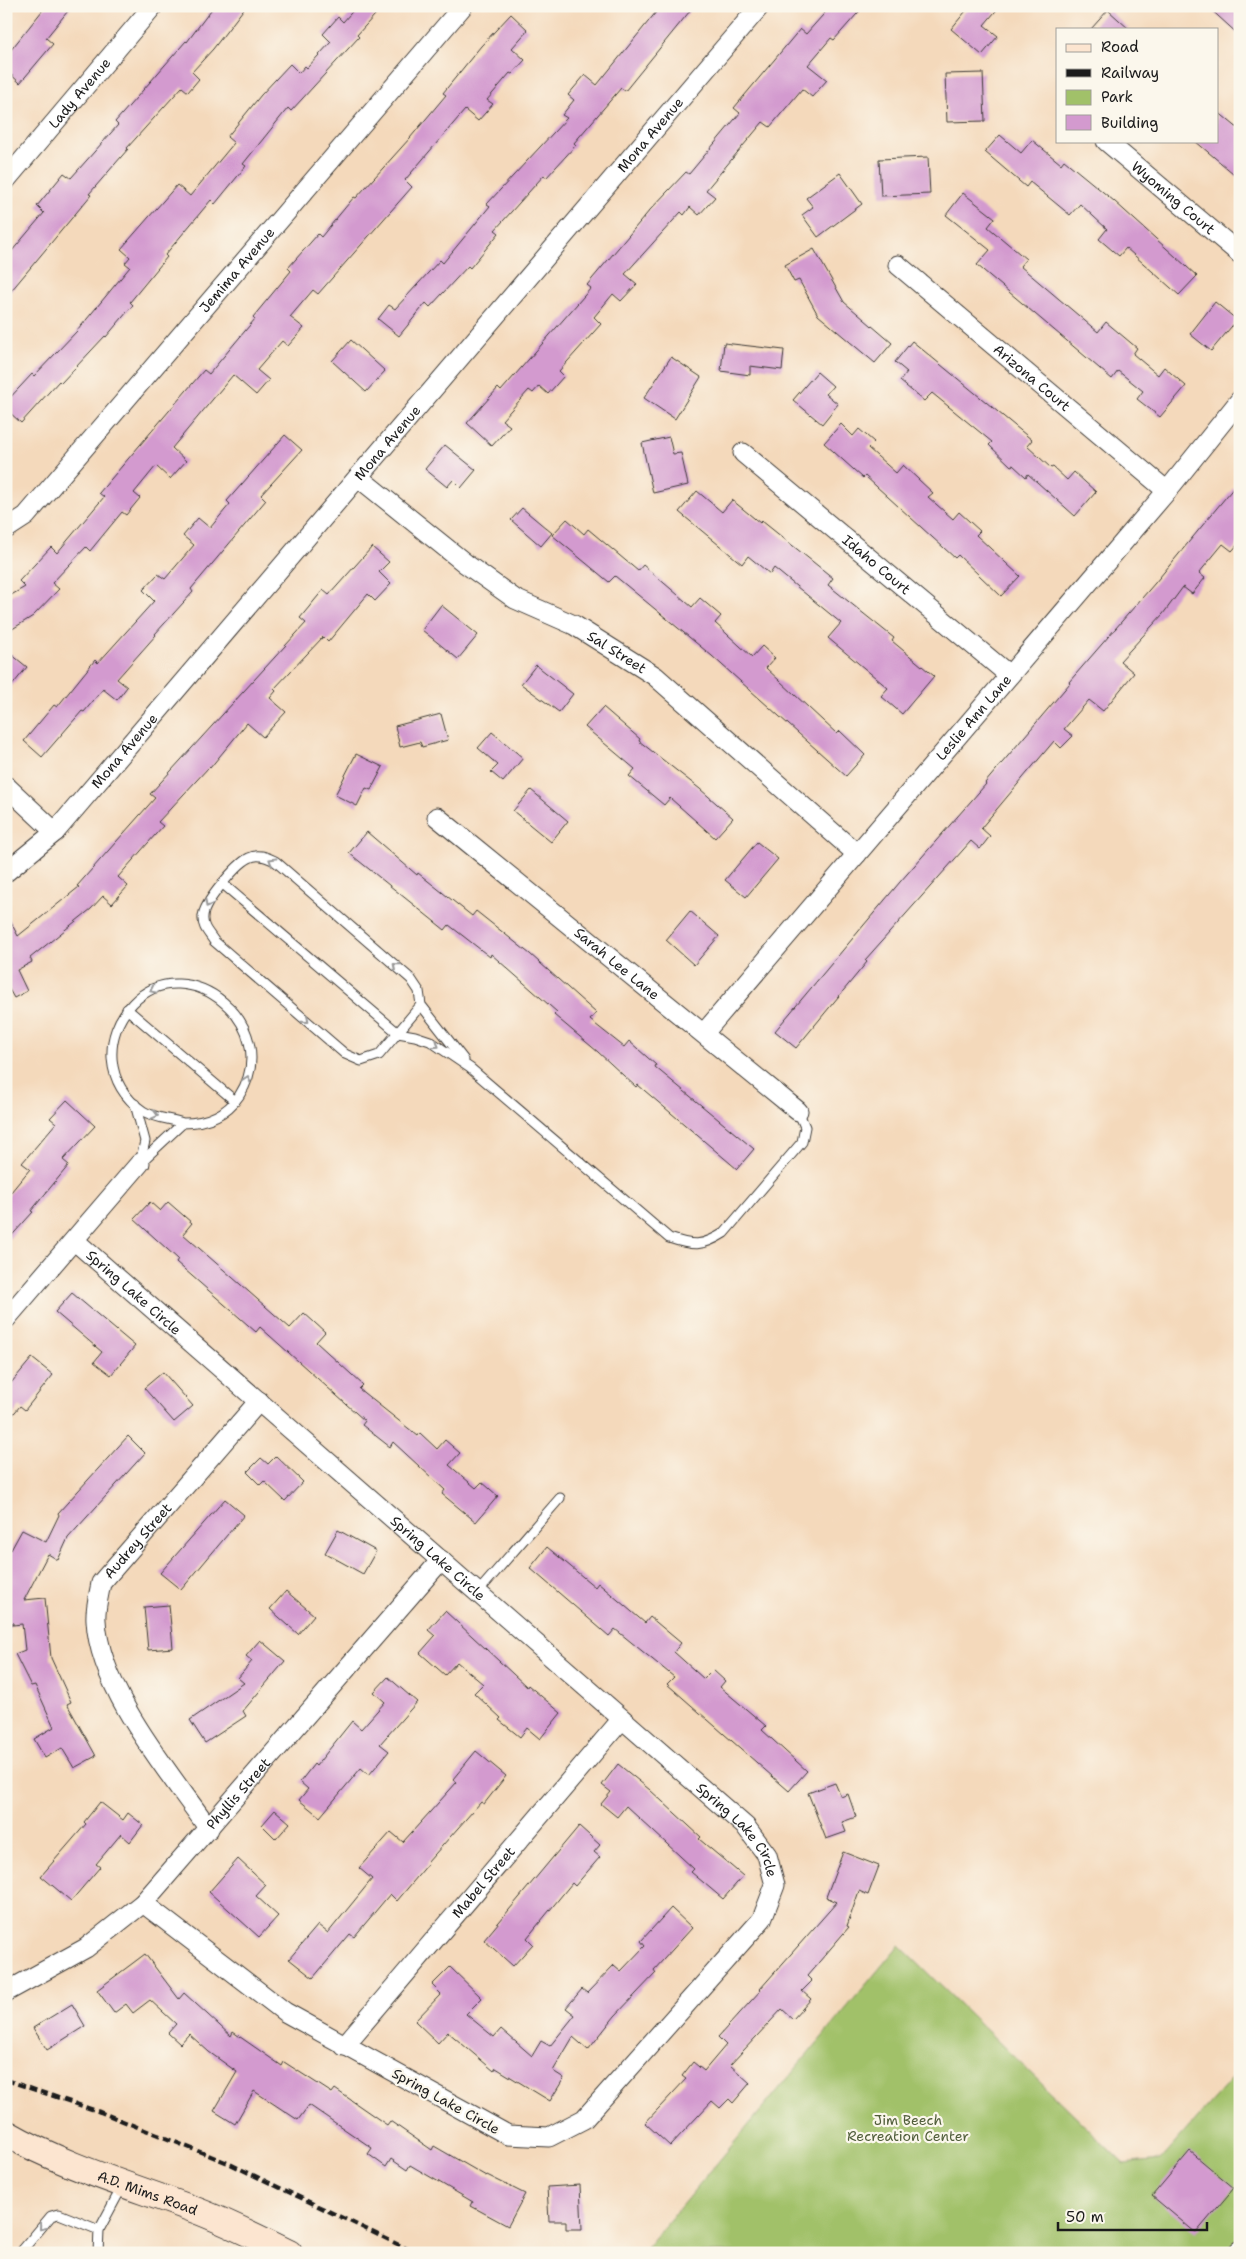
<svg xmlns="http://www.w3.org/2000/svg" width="1246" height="2259" viewBox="0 0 1246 2259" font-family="'Shantell Sans',sans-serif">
  <rect width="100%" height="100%" fill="#fbf7ec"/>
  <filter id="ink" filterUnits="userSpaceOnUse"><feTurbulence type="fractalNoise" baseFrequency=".02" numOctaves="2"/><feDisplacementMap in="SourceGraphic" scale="10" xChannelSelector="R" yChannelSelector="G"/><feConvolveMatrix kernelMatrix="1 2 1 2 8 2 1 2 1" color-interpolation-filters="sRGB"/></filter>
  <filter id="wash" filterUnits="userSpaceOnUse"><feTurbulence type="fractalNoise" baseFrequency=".0096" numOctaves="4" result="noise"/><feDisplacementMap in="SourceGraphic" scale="20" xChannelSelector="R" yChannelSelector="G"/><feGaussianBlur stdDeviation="1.12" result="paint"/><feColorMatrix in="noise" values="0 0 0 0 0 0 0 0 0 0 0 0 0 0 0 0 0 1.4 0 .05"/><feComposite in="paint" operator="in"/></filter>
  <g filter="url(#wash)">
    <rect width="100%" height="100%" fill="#f4d9bb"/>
    <polygon fill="#a1c169" stroke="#5e6e42" points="899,1945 1124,2164 1160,2160 1240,2070 1240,2253 642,2253"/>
    <g id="blocks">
      <g fill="#d39acf">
        <polygon points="46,6 72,6 46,38 53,44 20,83 6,70 6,56"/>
        <polygon points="214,6 246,6 213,49 192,72 199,79 188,92 182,87 127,148 128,149 89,194 91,195 6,297 6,258 44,213 37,206 64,173 71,178 118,125 115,122 186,41 187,42"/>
        <polygon points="357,6 383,6 357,35 359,37 291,111 288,108 243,164 246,166 215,204 211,200 165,255 167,257 130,302 133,305 106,337 105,336 61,383 59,381 21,423 6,409 6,402 32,374 34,376 77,331 130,267 125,263 130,257 121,249 177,185 190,196 234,143 227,137 261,95 290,64 299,73 305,66 307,68 331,42 323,34 338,17 343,22"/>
        <polygon points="661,6 694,6 625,91 621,88 574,143 576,145 546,178 544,175 495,230 499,233 470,268 468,266 430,307 426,303 399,336 378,319 389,305 395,309 440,260 443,263 490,206 487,204 567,118 562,115 574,100 568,95 585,75 597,85"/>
        <polygon points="831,6 864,6 834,40 831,38 808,65 827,80 812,97 802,89 770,127 763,122 706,190 715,197 699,215 690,207 684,215 681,212 625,274 637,284 621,301 613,294 594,317 601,324 559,371 564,376 548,394 539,386 533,393 529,390 502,420 510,426 492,446 467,423 498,388 501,391 591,288 587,285 650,210 686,172 689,174 740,113 734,108 800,29 806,34"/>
        <polygon points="970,6 1000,6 984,25 998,36 982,55 951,29"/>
        <polygon points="1207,6 1240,6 1240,36"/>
        <polygon points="1108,10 1129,29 1091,29"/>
        <polygon points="511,14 528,30 512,48 525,60 512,74 510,73 487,100 493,104 478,121 465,110 405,180 412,187 318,294 313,290 290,317 304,328 288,346 282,341 257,370 269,380 256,395 233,375 172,448 186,461 170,479 156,466 134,493 140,498 126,515 122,512 90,551 86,547 52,583 59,589 33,616 6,633 6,598 25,587 19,581 51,547 57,553 104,497 99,493 204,370 209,374 255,319 253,317 291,271 288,268 318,234 321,237 354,197 356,198 410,138 446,95 443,93 481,46"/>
        <polygon points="983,73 985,121 947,122 945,74"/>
        <polygon points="1217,111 1240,130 1240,179 1195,141 1217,141"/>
        <polygon points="1000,135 1021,153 1032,140 1061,164 1064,160 1114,201 1197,276 1179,295 1126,248 1119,256 1099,239 1107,229 1080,204 1070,215 1030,182 1026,187 985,152"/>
        <polygon points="928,157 930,194 881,196 879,159"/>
        <polygon points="840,173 862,204 818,237 802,215 813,207 806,198"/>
        <polygon points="963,193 995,218 988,227 1026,259 1020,266 1098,332 1106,322 1137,348 1133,354 1158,375 1164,367 1186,386 1160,417 1137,399 1143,391 1118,371 1112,379 977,265 990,250 946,215"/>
        <polygon points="814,249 844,302 892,343 875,363 818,315 799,280 794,282 785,265"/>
        <polygon points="1215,302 1237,320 1211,351 1190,334"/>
        <polygon points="351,340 385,371 366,392 332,361"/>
        <polygon points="912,341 1032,440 1027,446 1051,468 1053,467 1067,480 1074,472 1096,492 1075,516 1028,474 1026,477 1013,465 1011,466 989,445 992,442 932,393 924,401 900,381 907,372 895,362"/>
        <polygon points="724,343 784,350 782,370 750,366 750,375 721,371"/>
        <polygon points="671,357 701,377 675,419 644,398"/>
        <polygon points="817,372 833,386 826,394 838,404 822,424 793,400"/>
        <polygon points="841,424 853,436 859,429 874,442 868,448 896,473 903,465 933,493 928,497 953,519 959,512 980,531 976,535 1020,576 1001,596 958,555 955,558 865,476 863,478 824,443"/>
        <polygon points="285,435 302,450 261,495 266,500 191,589 193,592 155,634 156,635 117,679 127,687 117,700 103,689 84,712 82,711 42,757 24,741 54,705 57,707 95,660 98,663 154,601 143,590 158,574 165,579 194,545 183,536 198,518 210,528 230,504 227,501"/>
        <polygon points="669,437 673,454 681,453 688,485 653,493 642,443"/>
        <polygon points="445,445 476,470 461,488 453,480 447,487 425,469"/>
        <polygon points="1240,480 1240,542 1232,551 1223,544 1199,573 1205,578 1192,594 1183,587 1163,614 1120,661 1134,673 1103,711 1089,700 1064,729 1073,736 1061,748 1054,741 981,828 990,836 980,849 971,841 865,960 867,962 796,1048 775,1031 900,882 986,784 985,783 1070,683 1069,682 1155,583"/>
        <polygon points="697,491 722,512 732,500 760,523 762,521 833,578 828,585 894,638 892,641 934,676 902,714 881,696 888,688 828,638 841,623 774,568 770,574 748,556 742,564 679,512"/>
        <polygon points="522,508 552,533 541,546 511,520"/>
        <polygon points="567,519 584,534 588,529 638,571 643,565 692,607 700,598 721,616 715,623 752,657 762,646 775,658 766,668 837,734 840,731 865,755 846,776 712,656 615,576 609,582 552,535"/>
        <polygon points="372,547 389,562 379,572 391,584 375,601 368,594 328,642 323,637 274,689 276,691 270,698 286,712 263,737 247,723 210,768 209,767 158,822 163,826 118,877 128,886 112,904 103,896 91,909 30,958 32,962 17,970 27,991 14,998 6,984 6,913 18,936 79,887 77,886 155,798 150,794 306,623 300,618 323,590 329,595"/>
        <polygon points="441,605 478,635 458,659 422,630"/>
        <polygon points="6,650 27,667 6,693"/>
        <polygon points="536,665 573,694 559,712 521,684"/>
        <polygon points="603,707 640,739 639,741 700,789 733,818 715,838 670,798 664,805 629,776 635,769 585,727"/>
        <polygon points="441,714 448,740 422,747 420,742 400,747 395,726"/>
        <polygon points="492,732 523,758 503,782 491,772 498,765 478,748"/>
        <polygon points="356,754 383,767 371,790 366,788 357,806 335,795"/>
        <polygon points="531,790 568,821 551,842 513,811"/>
        <polygon points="367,832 417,875 418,873 472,916 476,911 530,954 596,1013 590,1020 624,1047 629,1041 656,1065 655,1067 754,1149 737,1169 638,1085 636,1087 598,1052 554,1015 557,1012 491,954 490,957 449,925 445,930 349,853"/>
        <polygon points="757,842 778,859 746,897 725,880"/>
        <polygon points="690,911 719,936 694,965 666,940"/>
        <polygon points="67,1100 95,1126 63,1160 69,1165 31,1211 33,1212 6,1242 6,1198 30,1169 22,1163 56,1123 50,1118"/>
        <polygon points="150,1202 160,1211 168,1202 192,1223 183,1234 290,1328 304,1313 325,1332 316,1342 363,1385 359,1389 418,1436 420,1433 437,1449 445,1440 460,1453 449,1465 476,1488 482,1482 498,1496 476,1522 442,1494 445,1490 393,1442 390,1447 362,1425 365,1421 260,1327 256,1332 176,1262 178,1259 134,1219"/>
        <polygon points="72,1293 135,1346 111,1375 94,1362 102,1352 55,1312"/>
        <polygon points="32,1358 53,1375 25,1410 20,1406 6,1423 6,1389"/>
        <polygon points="163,1372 193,1406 174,1422 144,1388"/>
        <polygon points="128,1436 145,1453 68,1538 58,1560 48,1554 24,1600 45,1598 51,1658 71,1702 67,1704 96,1756 74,1768 62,1748 45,1758 34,1739 54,1727 35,1685 31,1686 15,1654 25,1650 22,1624 13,1625 13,1622 6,1634 6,1547 11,1550 22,1530 46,1542 59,1515 58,1513"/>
        <polygon points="276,1456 303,1482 285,1501 264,1481 260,1485 247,1472 261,1458 268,1464"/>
        <polygon points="225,1499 244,1515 181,1590 160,1573"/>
        <polygon points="338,1530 376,1551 363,1574 325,1553"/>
        <polygon points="547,1547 595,1587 598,1583 645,1623 650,1617 681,1643 674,1652 704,1679 713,1670 725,1681 720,1687 766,1726 762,1730 807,1771 789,1791 667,1684 674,1677 615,1629 609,1636 530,1568"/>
        <polygon points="286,1591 314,1615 298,1634 270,1609"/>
        <polygon points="169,1605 173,1648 148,1650 144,1607"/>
        <polygon points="445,1611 527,1687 528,1685 561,1713 540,1739 527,1728 520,1737 499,1720 501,1718 474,1693 483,1684 457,1662 445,1675 420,1653 435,1636 428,1630"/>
        <polygon points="260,1640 285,1661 243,1711 246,1716 205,1743 190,1720 244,1683 238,1678 252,1661 246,1656"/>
        <polygon points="388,1677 417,1702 380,1744 389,1751 369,1775 361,1768 320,1817 299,1800 308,1789 300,1782 314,1764 316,1766 352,1721 361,1729 385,1702 374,1692"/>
        <polygon points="476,1751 506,1776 484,1804 481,1802 427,1863 428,1864 397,1901 390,1894 354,1937 350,1934 313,1978 289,1959 318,1925 328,1933 372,1879 359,1868 391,1832 403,1842 457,1782 453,1779"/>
        <polygon points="618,1764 650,1790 701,1837 699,1839 743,1876 723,1899 691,1872 694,1869 626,1806 617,1817 601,1804 611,1792 602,1785"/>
        <polygon points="835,1783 841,1797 848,1794 856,1817 842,1822 846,1832 826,1839 808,1793"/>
        <polygon points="100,1802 123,1820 128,1813 143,1825 130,1842 121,1834 96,1864 100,1867 71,1901 41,1876 86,1824 84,1822"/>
        <polygon points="275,1810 290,1823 276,1839 262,1825"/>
        <polygon points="579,1826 600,1845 594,1852 600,1857 575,1886 572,1883 527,1938 533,1944 513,1966 484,1940"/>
        <polygon points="843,1852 879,1866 868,1895 859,1891 847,1926 849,1927 807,1976 812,1981 802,1991 811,1999 793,2019 782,2009 730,2065 750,2083 733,2103 729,2099 720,2108 712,2101 670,2146 645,2123 686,2079 682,2076 693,2062 704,2071 726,2045 718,2037 761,1990 760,1989 837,1902 826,1897"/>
        <polygon points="238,1859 266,1885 256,1896 278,1916 259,1937 209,1892"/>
        <polygon points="671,1908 692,1928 654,1970 656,1973 615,2016 588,2050 573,2037 553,2071 564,2078 550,2101 496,2068 494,2071 448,2032 438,2043 415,2021 441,1994 432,1985 450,1967 482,1998 466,2014 494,2037 501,2029 532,2056 541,2041 550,2046 575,2015 566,2008 582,1989 587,1993 614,1965 621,1971 645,1946 641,1941"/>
        <polygon points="145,1954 179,1999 184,1993 231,2036 233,2032 282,2066 284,2062 332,2093 335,2089 387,2125 390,2121 432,2150 434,2146 486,2176 487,2175 525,2194 508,2226 471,2206 473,2202 410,2165 407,2170 391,2159 386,2167 368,2154 372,2148 309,2105 298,2120 254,2091 235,2124 214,2111 237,2072 209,2052 189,2034 180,2044 168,2033 176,2024 150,2000 133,2013 126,2004 114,2013 97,1990"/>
        <polygon points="72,2004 85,2026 47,2050 33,2028"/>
        <polygon points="1190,2151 1234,2188 1196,2233 1152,2196"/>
        <polygon points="580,2185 582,2229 566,2229 566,2221 549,2221 547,2187"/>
      </g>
    </g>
  </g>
  <g filter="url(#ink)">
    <use href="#blocks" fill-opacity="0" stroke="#3c3834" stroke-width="1"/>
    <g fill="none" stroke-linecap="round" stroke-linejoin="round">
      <defs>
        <g id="lane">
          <path d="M223 884 398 1033 415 1036 430 1041 470 1068 669 1238C693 1246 702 1247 724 1233L802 1142 805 1127 798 1111"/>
          <path d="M421 1005 379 1055 361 1061 345 1054 214 941C209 933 202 927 203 917 203 903 237 864 249 858 258 853 266 857 275 861L411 979 419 991 421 1005 464 1060"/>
          <polyline points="127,1009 235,1101"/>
          <polyline points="135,1104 145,1141 140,1163"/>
          <path d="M140 1163 183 1123C206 1123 226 1115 239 1096 285 1026 187 947 133 1003 102 1035 105 1086 143 1111 154 1118 171 1119 183 1123"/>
          <polyline points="478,1592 560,1498"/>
          <polyline points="20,2253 51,2216 59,2214 99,2230"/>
          <polyline points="98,2253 99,2230 123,2185"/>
        </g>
        <g id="street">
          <path id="s1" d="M1106 141 1240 254"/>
          <path id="s2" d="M6 180 153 6"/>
          <path id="s3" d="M898 265 1167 491"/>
          <path id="s4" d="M743 453 1009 675"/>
          <path id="s5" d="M358 477 466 564 515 599 574 625 655 676 857 854"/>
          <path id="s6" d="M6 529 26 516 463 6"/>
          <polyline points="6,786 55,832"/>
          <path id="s7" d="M437 817 798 1111"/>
          <path id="s8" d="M6 872 55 832 760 6"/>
          <path id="s9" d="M704 1033 1167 491 1240 400"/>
          <path id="s10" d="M75 1241 746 1827 767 1855 775 1885 762 1919 584 2119 549 2137 508 2135 285 2012 143 1903"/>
          <polyline points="6,1319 140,1163"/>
          <path id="s11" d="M209 1829C170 1773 99 1690 96 1620 95 1608 99 1595 101 1583L259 1401"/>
          <path id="s12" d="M6 1992 86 1948 143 1903 441 1560"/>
          <path id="s13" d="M344 2046 622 1719"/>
          <polyline points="1237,2253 1240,2250"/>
        </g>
        <g id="secondary">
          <path id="s14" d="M6 2133C65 2167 132 2186 195 2210 227 2222 258 2238 289 2253"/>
        </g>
      </defs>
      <use href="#lane" stroke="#3c3834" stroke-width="11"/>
      <use href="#street" stroke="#3c3834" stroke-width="21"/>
      <use href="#secondary" stroke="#3c3834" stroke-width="28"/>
      <use href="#lane" stroke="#fff" stroke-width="9"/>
      <use href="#street" stroke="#fff" stroke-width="19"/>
      <use href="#secondary" stroke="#fce5d0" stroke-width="26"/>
      <polyline stroke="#1c1c1c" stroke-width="4" stroke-dasharray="8 4" stroke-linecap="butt" points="6,2080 100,2112 228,2163 416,2253"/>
    </g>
    <defs><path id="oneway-chevron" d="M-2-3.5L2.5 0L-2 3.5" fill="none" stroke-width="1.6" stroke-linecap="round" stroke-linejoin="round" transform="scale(1.25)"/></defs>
    <g stroke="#999">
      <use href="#oneway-chevron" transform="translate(272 861) rotate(-149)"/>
      <use href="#oneway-chevron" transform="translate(208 904) rotate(120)"/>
      <use href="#oneway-chevron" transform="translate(396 966) rotate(-139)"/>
      <use href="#oneway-chevron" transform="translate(153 990) rotate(154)"/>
      <use href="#oneway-chevron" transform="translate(306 1020) rotate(41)"/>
      <use href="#oneway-chevron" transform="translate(436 1045) rotate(34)"/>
      <use href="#oneway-chevron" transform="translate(247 1079) rotate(-72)"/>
      <use href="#oneway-chevron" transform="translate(155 1115) rotate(15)"/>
      <use href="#oneway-chevron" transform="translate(42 2227) rotate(130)"/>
    </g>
  </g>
  <g text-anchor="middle" stroke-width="4.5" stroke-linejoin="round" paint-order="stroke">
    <g font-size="14" fill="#1c1c1c" stroke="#fbf7ec">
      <text dy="5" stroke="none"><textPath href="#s2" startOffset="114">Lady Avenue</textPath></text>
      <text dy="5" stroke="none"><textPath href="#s8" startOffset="980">Mona Avenue</textPath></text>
      <text dy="5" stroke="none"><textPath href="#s1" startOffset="88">Wyoming Court</textPath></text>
      <text dy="5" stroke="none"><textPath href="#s6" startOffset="348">Jemima Avenue</textPath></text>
      <text dy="5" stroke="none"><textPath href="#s3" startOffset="175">Arizona Court</textPath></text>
      <text dy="5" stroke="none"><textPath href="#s8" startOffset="575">Mona Avenue</textPath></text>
      <text dy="5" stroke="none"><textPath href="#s4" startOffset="174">Idaho Court</textPath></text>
      <text dy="5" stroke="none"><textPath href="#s5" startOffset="314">Sal Street</textPath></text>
      <text dy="5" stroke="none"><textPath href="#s9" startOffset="415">Leslie Ann Lane</textPath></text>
      <text dy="5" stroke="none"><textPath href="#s8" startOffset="170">Mona Avenue</textPath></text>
      <text dy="5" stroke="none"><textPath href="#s7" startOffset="232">Sarah Lee Lane</textPath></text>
      <text dy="5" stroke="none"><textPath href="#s10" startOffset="78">Spring Lake Circle</textPath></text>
      <text dy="5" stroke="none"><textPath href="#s11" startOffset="334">Audrey Street</textPath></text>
      <text dy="5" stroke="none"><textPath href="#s10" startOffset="482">Spring Lake Circle</textPath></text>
      <text dy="5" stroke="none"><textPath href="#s12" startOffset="309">Phyllis Street</textPath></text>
      <text dy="5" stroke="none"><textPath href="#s10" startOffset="888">Spring Lake Circle</textPath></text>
      <text dy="5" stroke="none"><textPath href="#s13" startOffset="215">Mabel Street</textPath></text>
      <text transform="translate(446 2101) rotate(29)" y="5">Spring Lake Circle</text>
      <text dy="5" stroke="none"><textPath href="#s14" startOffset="154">A.D. Mims Road</textPath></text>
    </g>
    <g font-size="14" fill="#515e3b" stroke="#fbf7ec">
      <text x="908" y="2125">Jim Beech<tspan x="908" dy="16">Recreation Center</tspan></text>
    </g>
  </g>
  <rect width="1246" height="2259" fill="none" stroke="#fbf7ec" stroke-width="25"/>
  <rect x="1056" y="28" width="162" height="115" fill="#fbf7ec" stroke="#a29f99"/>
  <rect x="1066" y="44" width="25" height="8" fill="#fce5d0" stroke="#a29f99"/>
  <text x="1101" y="52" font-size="15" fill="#1c1c1c">Road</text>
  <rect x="1066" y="69" width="25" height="8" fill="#1c1c1c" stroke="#a29f99"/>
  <text x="1101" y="78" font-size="15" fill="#1c1c1c">Railway</text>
  <rect x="1066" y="90" width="25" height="15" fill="#a1c169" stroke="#a29f99"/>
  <text x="1101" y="102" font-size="15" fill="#1c1c1c">Park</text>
  <rect x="1066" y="115" width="25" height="15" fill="#d39acf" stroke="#a29f99"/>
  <text x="1101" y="128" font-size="15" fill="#1c1c1c">Building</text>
  <path d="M1058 2222v8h149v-8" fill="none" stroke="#1c1c1c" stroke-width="2.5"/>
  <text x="1066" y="2222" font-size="15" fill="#1c1c1c" stroke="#fbf7ec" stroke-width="4" paint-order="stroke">50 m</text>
</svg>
